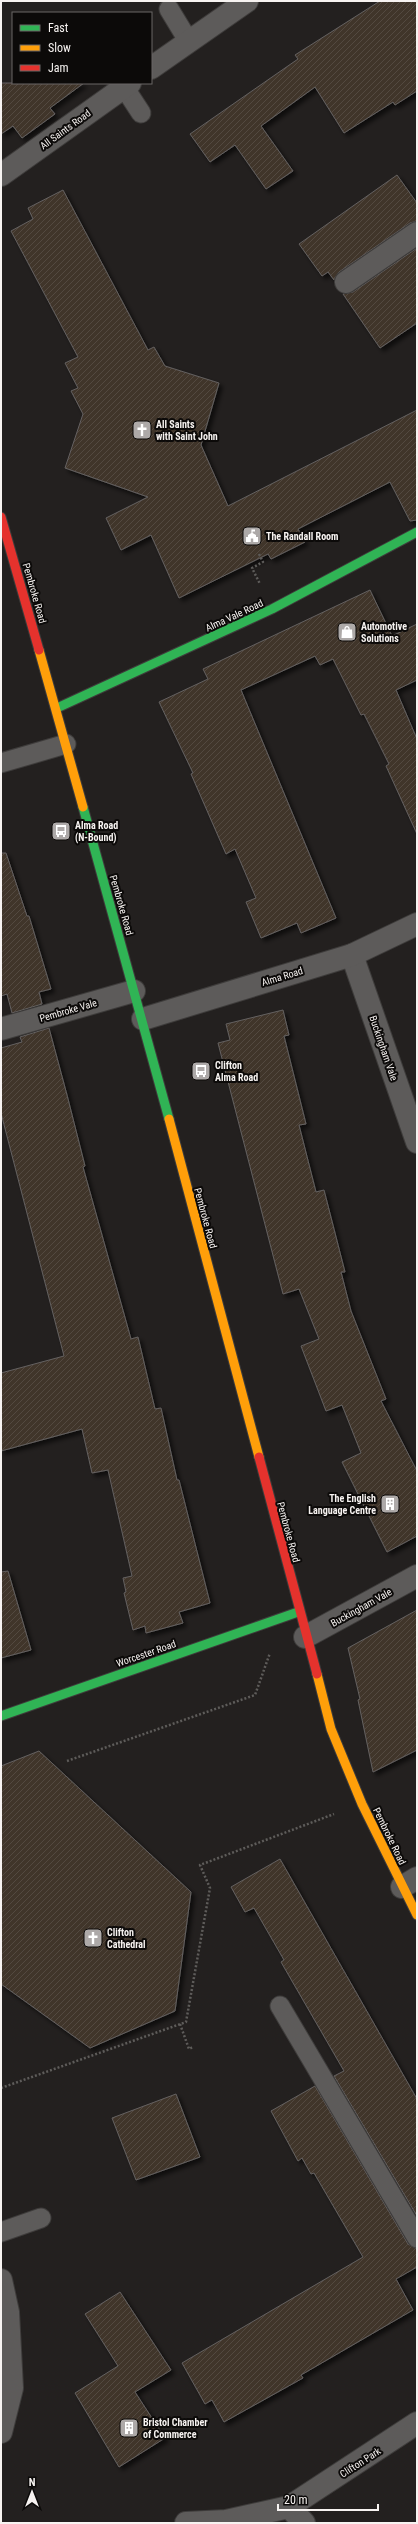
<svg xmlns="http://www.w3.org/2000/svg" width="418" height="2524" viewBox="0 0 418 2524" font-family="'Roboto Condensed',sans-serif">
  <defs>
    <pattern id="building-hatch" width="6" height="6" patternUnits="userSpaceOnUse"><rect width="6" height="6" fill="#40352c"/><path d="M-1 1l2-2M0 6l6-6M5 7l2-2" fill="none" stroke="#534941"/></pattern>
    <filter id="shadow"><feDropShadow dx="3.5" dy="3.5" stdDeviation="2" flood-color="#0009"/></filter>
  </defs>
  <rect width="100%" height="100%" fill="#23201f"/>
  <g fill="url(#building-hatch)" stroke="#646160" filter="url(#shadow)">
    <polygon points="380,1 417,1 417,91 395,105 393,102 344,133 315,87 261,126 293,171 266,189 235,145 210,162 190,134 298,59 295,55"/>
    <polygon points="1,83 84,83 50,108 55,114 22,138 13,126 1,134"/>
    <polygon points="397,175 417,203 417,221 410,223 339,272 334,280 328,272 322,276 299,244"/>
    <polygon points="63,190 148,350 154,347 165,366 219,383 201,445 228,506 417,410 417,520 410,521 390,482 298,529 305,542 271,559 268,554 179,598 151,535 121,550 106,518 148,497 65,468 83,414 71,391 78,388 65,363 78,357 11,231 33,219 28,208"/>
    <polygon points="417,248 417,323 380,348 343,294 353,292"/>
    <polygon points="370,590 392,636 417,624 417,680 396,690 417,739 417,834 386,766 389,764 364,714 361,715 333,659 320,665 315,656 241,690 336,918 301,933 297,923 261,938 246,902 256,898 235,849 226,854 191,774 193,773 159,702 208,679 203,669"/>
    <polygon points="1,853 6,853 27,916 29,916 51,989 39,992 42,1004 12,1013 7,994 1,996"/>
    <polygon points="283,1010 289,1035 284,1036 306,1124 299,1125 316,1192 324,1190 345,1272 341,1272 351,1311 386,1399 381,1401 417,1471 417,1536 387,1552 342,1462 361,1453 342,1405 326,1411 301,1346 319,1339 299,1289 283,1294 218,1043 230,1040 226,1024"/>
    <polygon points="49,1028 67,1095 85,1166 83,1167 131,1339 138,1337 155,1409 161,1408 177,1480 179,1480 210,1603 179,1612 183,1623 146,1633 145,1626 133,1630 124,1593 126,1592 123,1578 132,1576 108,1470 92,1473 82,1429 1,1451 1,1373 64,1356 1,1113 1,1048 22,1042 20,1037"/>
    <polygon points="8,1571 31,1650 1,1658 1,1572"/>
    <polygon points="417,1610 417,1750 373,1772 358,1700 360,1699 348,1648"/>
    <polygon points="39,1751 191,1892 175,2011 90,2048 1,1984 1,1766"/>
    <polygon points="280,1859 417,2099 417,2216 334,2076 344,2071 281,1962 284,1960 254,1908 245,1912 231,1887"/>
    <polygon points="315,2086 408,2244 417,2249 417,2267 396,2279 413,2310 301,2375 303,2378 224,2422 212,2400 205,2404 182,2363 363,2257 314,2173 311,2174 302,2158 298,2161 271,2111"/>
    <polygon points="176,2094 200,2157 136,2180 112,2118"/>
    <polygon points="120,2292 171,2370 135,2392 165,2438 119,2467 75,2393 118,2366 85,2314"/>
  </g>
  <g fill="none" stroke-linecap="round" stroke-linejoin="round">
    <defs>
      <g id="lane">
        <polyline points="169,9 189,42"/>
        <polyline points="124,87 141,113"/>
        <polyline points="1,763 66,744"/>
        <polyline points="280,2006 417,2238"/>
        <polyline points="1,2232 41,2218"/>
      </g>
      <g id="street">
        <polyline points="151,68 247,1"/>
        <polyline points="1,175 130,83"/>
        <polyline points="346,282 417,233"/>
        <polyline points="352,955 417,1142"/>
        <polyline points="143,1019 352,955 417,924"/>
        <polyline points="1,1029 134,991"/>
        <polyline points="305,1637 417,1576"/>
        <polyline points="402,1887 417,1878"/>
        <polyline points="1,2280 8,2312 12,2388 1,2432"/>
        <polyline points="289,2507 304,2523"/>
        <polyline points="186,2523 226,2521 289,2507 417,2423"/>
      </g>
      <g id="fast">
        <polyline points="57,708 272,609 417,532"/>
        <polyline points="83,807 169,1119"/>
        <polyline points="1,1716 298,1612"/>
      </g>
      <g id="slow">
        <polyline points="39,650 83,807"/>
        <polyline points="169,1119 259,1457"/>
        <polyline points="317,1674 331,1729 362,1804 417,1915"/>
      </g>
      <g id="jam">
        <polyline points="1,517 39,650"/>
        <polyline points="259,1457 317,1674"/>
      </g>
    </defs>
    <use href="#lane" stroke="#3e3c3b" stroke-width="21"/>
    <use href="#street" stroke="#3e3c3b" stroke-width="24"/>
    <use href="#fast" stroke="#3e3c3b" stroke-width="11"/>
    <use href="#slow" stroke="#3e3c3b" stroke-width="11"/>
    <use href="#jam" stroke="#3e3c3b" stroke-width="11"/>
    <g stroke="#5e5c5a" stroke-width="2.5" stroke-dasharray="2 2" stroke-linecap="butt">
      <polyline points="259,554 263,562 252,568 260,584"/>
      <polyline points="67,1761 255,1695 270,1653"/>
      <polyline points="180,2024 189,2049 193,2047"/>
      <polyline points="1,2088 186,2022 210,1888 200,1865 334,1814"/>
    </g>
    <use href="#lane" stroke="#5d5b5a" stroke-width="19"/>
    <use href="#street" stroke="#5d5b5a" stroke-width="22"/>
    <use href="#fast" stroke="#30b455" stroke-width="9"/>
    <use href="#slow" stroke="#ff9f0a" stroke-width="9"/>
    <use href="#jam" stroke="#e5322d" stroke-width="9"/>
  </g>
  <defs>
    <symbol id="church-square" viewBox="-11 -11 22 22"><rect x="-9" y="-9" width="18" height="18" rx="4" fill="#ada9a8" stroke="#0c0a09"/><path d="M-1.2-6h2.4v3.5h3.3v2.4h-3.3V6h-2.4V-.1h-3.3v-2.4h3.3Z" fill="#fff"/></symbol>
    <symbol id="civic-square" viewBox="-11 -11 22 22"><rect x="-9" y="-9" width="18" height="18" rx="4" fill="#ada9a8" stroke="#0c0a09"/><path d="M-.6-6.5H3V-4.5H.6V-3L4-1V1h2V6H-6V1h2V-1L-.6-3ZM-1.2 2.5V6h2.4V2.5Z" fill="#fff"/></symbol>
    <symbol id="shop-square" viewBox="-11 -11 22 22"><rect x="-9" y="-9" width="18" height="18" rx="4" fill="#ada9a8" stroke="#0c0a09"/><path d="M-5-2.5h2.3a2.7 3.5 0 0 1 5.4 0H5L5.5 6h-11ZM-1.5-2.5h3a1.5 2.3 0 0 0-3 0Z" fill="#fff"/></symbol>
    <symbol id="bus-square" viewBox="-11 -11 22 22"><rect x="-9" y="-9" width="18" height="18" rx="4" fill="#ada9a8" stroke="#0c0a09"/><path d="M-5-6H5V4H4V6H2V4H-2V6H-4V4H-5ZM-3.5-4V0h7V-4ZM-3.5 1.2v1.5H-2V1.2ZM2 1.2v1.5H3.5V1.2Z" fill="#fff"/></symbol>
    <symbol id="building-square" viewBox="-11 -11 22 22"><rect x="-9" y="-9" width="18" height="18" rx="4" fill="#ada9a8" stroke="#0c0a09"/><path d="M-4-6H4V6H1V3H-1V6H-4ZM-2.5-4.3h1.7v1.8h-1.7ZM.8-4.3h1.7v1.8H.8ZM-2.5-1h1.7V.8h-1.7ZM.8-1h1.7V.8H.8Z" fill="#fff"/></symbol>
  </defs>
  <g fill-rule="evenodd">
    <use href="#church-square" x="131" y="419" width="22" height="22"/>
    <use href="#civic-square" x="241" y="525" width="22" height="22"/>
    <use href="#shop-square" x="336" y="621" width="22" height="22"/>
    <use href="#bus-square" x="50" y="820" width="22" height="22"/>
    <use href="#bus-square" x="190" y="1060" width="22" height="22"/>
    <use href="#building-square" x="379" y="1493" width="22" height="22"/>
    <use href="#church-square" x="82" y="1927" width="22" height="22"/>
    <use href="#building-square" x="118" y="2417" width="22" height="22"/>
  </g>
  <g text-anchor="middle" stroke-width="4" stroke-linejoin="round" paint-order="stroke">
    <g font-size="10" fill="#f7f3f1" stroke="#0c0a09">
      <text transform="translate(65 129) rotate(-36)" y="4">All Saints Road</text>
      <text transform="translate(35 593) rotate(74)" y="4">Pembroke Road</text>
      <text transform="translate(234 615) rotate(-25)" y="4">Alma Vale Road</text>
      <text transform="translate(122 905) rotate(74)" y="4">Pembroke Road</text>
      <text transform="translate(282 976) rotate(-17)" y="4">Alma Road</text>
      <text transform="translate(68 1010) rotate(-16)" y="4">Pembroke Vale</text>
      <text transform="translate(384 1048) rotate(71)" y="4">Buckingham Vale</text>
      <text transform="translate(206 1218) rotate(75)" y="4">Pembroke Road</text>
      <text transform="translate(289 1532) rotate(75)" y="4">Pembroke Road</text>
      <text transform="translate(361 1607) rotate(-29)" y="4">Buckingham Vale</text>
      <text transform="translate(146 1653) rotate(-19)" y="4">Worcester Road</text>
      <text transform="translate(390 1836) rotate(64)" y="4">Pembroke Road</text>
      <text transform="translate(360 2462) rotate(-33)" y="4">Clifton Park</text>
    </g>
    <g font-size="10" font-weight="bold" fill="#f7f3f1" stroke="#0c0a09" text-anchor="start">
      <text x="156" y="428">All Saints<tspan x="156" dy="12">with Saint John</tspan></text>
      <text x="266" y="540">The Randall Room</text>
      <text x="361" y="630">Automotive<tspan x="361" dy="12">Solutions</tspan></text>
      <text x="75" y="829">Alma Road<tspan x="75" dy="12">(N-Bound)</tspan></text>
      <text x="215" y="1069">Clifton<tspan x="215" dy="12">Alma Road</tspan></text>
      <text x="376" y="1502" text-anchor="end">The English<tspan x="376" dy="12">Language Centre</tspan></text>
      <text x="107" y="1936">Clifton<tspan x="107" dy="12">Cathedral</tspan></text>
      <text x="143" y="2426">Bristol Chamber<tspan x="143" dy="12">of Commerce</tspan></text>
    </g>
  </g>
  <rect width="418" height="2524" fill="none" stroke="#f7f3f1" stroke-width="4"/>
  <rect x="12" y="12" width="140" height="72" fill="#0c0a09" stroke="#6a6766"/>
  <rect x="20" y="25" width="20" height="6" fill="#30b455" stroke="#6a6766"/>
  <text x="48" y="32" font-size="12" fill="#f7f3f1">Fast</text>
  <rect x="20" y="45" width="20" height="6" fill="#ff9f0a" stroke="#6a6766"/>
  <text x="48" y="52" font-size="12" fill="#f7f3f1">Slow</text>
  <rect x="20" y="65" width="20" height="6" fill="#e5322d" stroke="#6a6766"/>
  <text x="48" y="72" font-size="12" fill="#f7f3f1">Jam</text>
  <g transform="translate(32 2492)" stroke="#0c0a09" stroke-width="3" paint-order="stroke">
  <path d="M0-3L7 15L0 10L-7 15Z" fill="#f7f3f1"/>
  <text y="-6" font-size="11" font-weight="bold" text-anchor="middle" fill="#f7f3f1">N</text>
  </g>
  <path d="M278 2504v6h100v-6" fill="none" stroke="#f7f3f1" stroke-width="2"/>
  <text x="284" y="2504" font-size="12" fill="#f7f3f1" stroke="#0c0a09" stroke-width="3" paint-order="stroke">20 m</text>
</svg>
